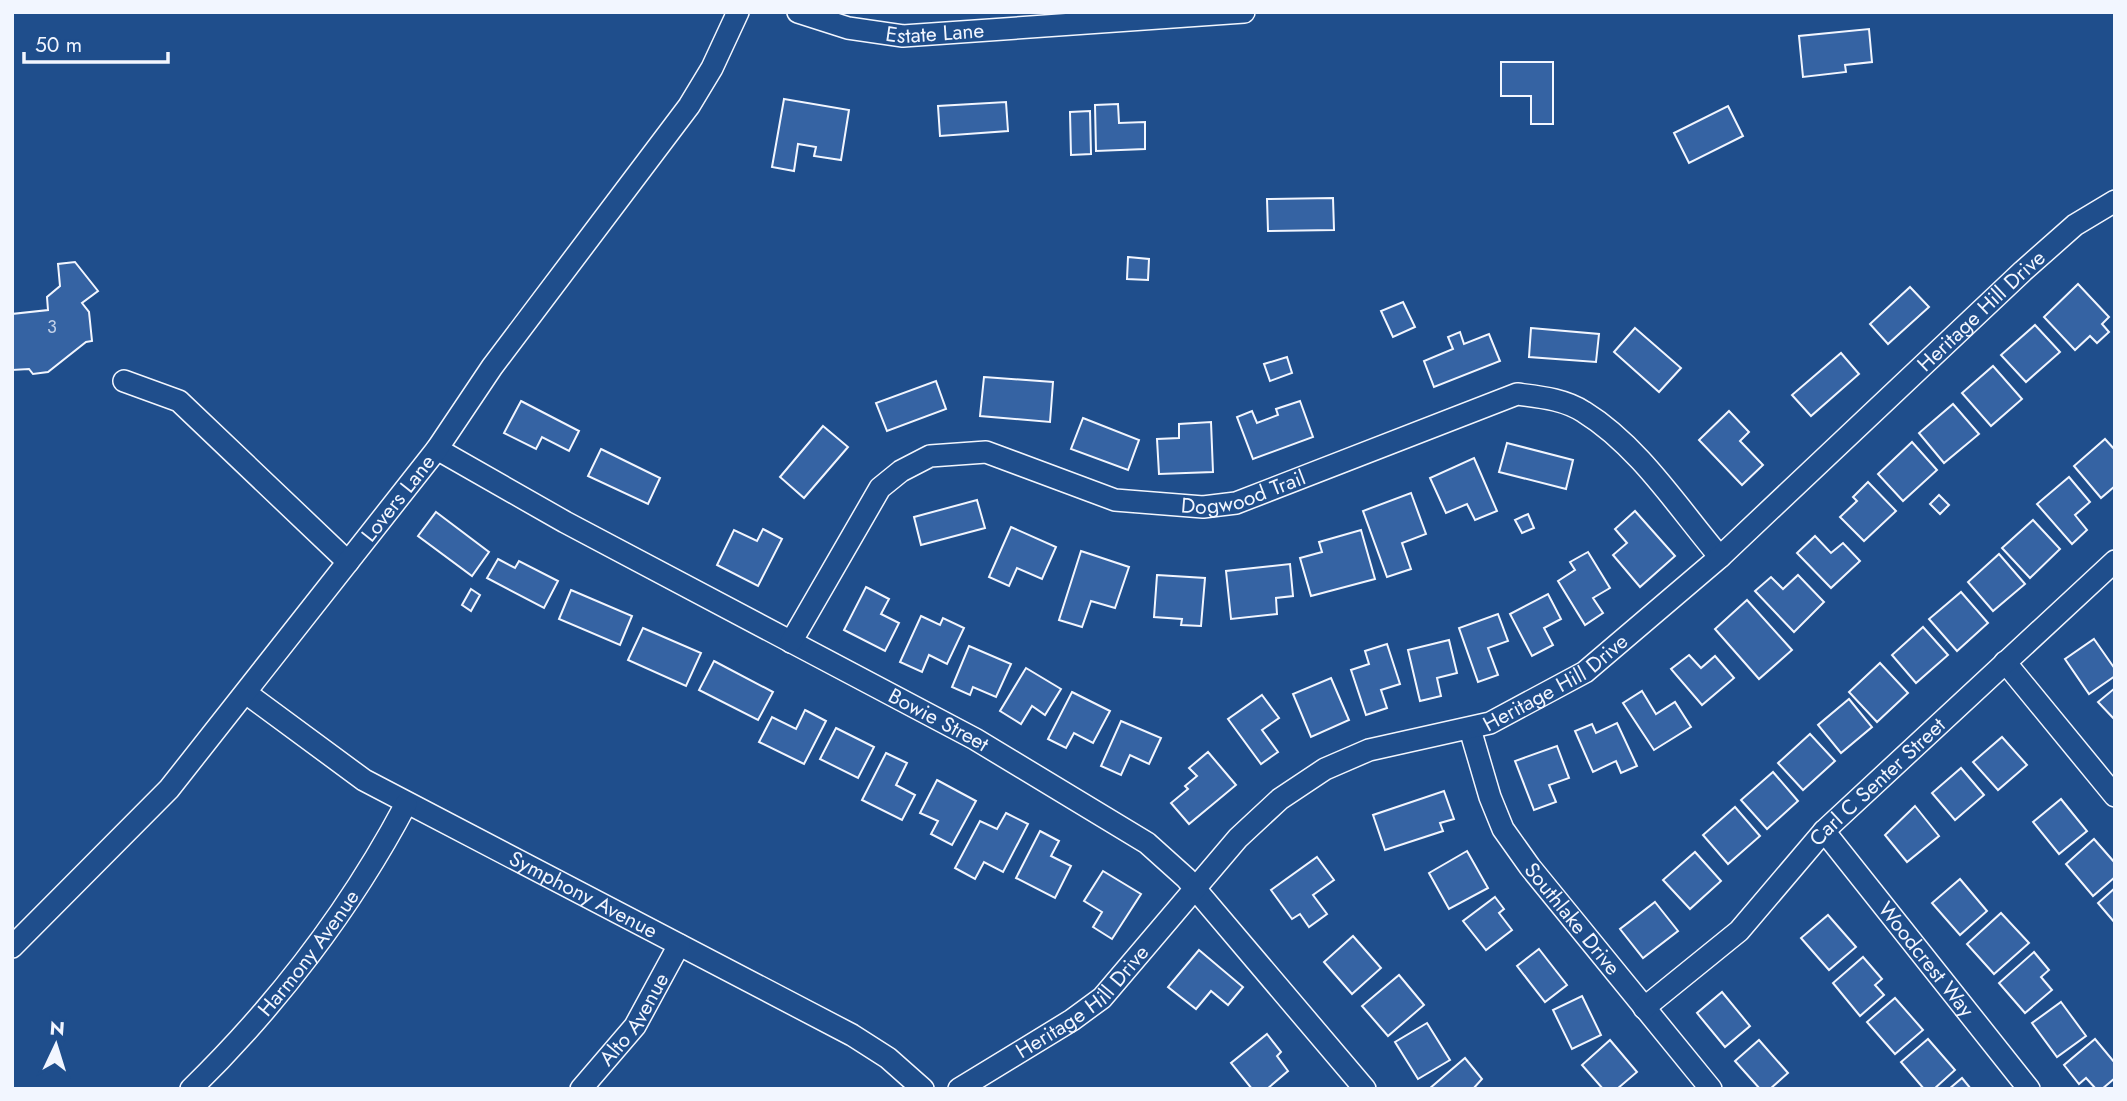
<svg xmlns="http://www.w3.org/2000/svg" width="2127" height="1101" viewBox="0 0 2127 1101" font-family="Jost,sans-serif">
  <rect width="100%" height="100%" fill="#1f4e8c"/>
  <g fill="#3563a3" stroke="#f2f6ff" stroke-width="2">
    <polygon points="1869,29 1872,62 1845,65 1846,72 1803,77 1799,36"/>
    <polygon points="1501,62 1553,62 1553,124 1531,124 1531,96 1501,96"/>
    <polygon points="784,99 849,110 841,160 814,156 816,147 798,144 794,171 772,167"/>
    <polygon points="1006,102 1008,131 940,136 938,106"/>
    <polygon points="1118,104 1119,123 1145,122 1145,149 1096,151 1095,105"/>
    <polygon points="1728,106 1743,136 1689,163 1674,133"/>
    <polygon points="1090,111 1091,154 1071,155 1070,112"/>
    <polygon points="1333,198 1334,230 1268,231 1267,199"/>
    <polygon points="1128,257 1149,259 1148,280 1127,279"/>
    <polygon points="75,262 98,291 82,303 89,312 92,341 86,342 48,372 33,374 29,369 12,370 12,314 48,310 47,297 60,286 58,264"/>
    <polygon points="2078,284 2109,317 2102,324 2109,332 2097,343 2090,336 2075,350 2044,317"/>
    <polygon points="1910,287 1929,307 1888,344 1870,324"/>
    <polygon points="1403,302 1415,327 1393,337 1381,311"/>
    <polygon points="2035,325 2060,352 2026,382 2001,355"/>
    <polygon points="1531,328 1599,334 1596,362 1529,357"/>
    <polygon points="1635,328 1681,368 1659,392 1614,352"/>
    <polygon points="1460,332 1464,344 1489,334 1500,361 1434,387 1424,361 1453,349 1448,337"/>
    <polygon points="1841,353 1859,374 1811,416 1792,395"/>
    <polygon points="1287,357 1292,373 1270,381 1264,364"/>
    <polygon points="1993,366 2022,399 1991,426 1962,393"/>
    <polygon points="984,377 1053,382 1050,422 980,416"/>
    <polygon points="936,381 946,409 887,431 876,403"/>
    <polygon points="521,401 579,431 569,451 542,437 536,449 504,433"/>
    <polygon points="1300,401 1313,437 1253,459 1237,417 1252,411 1257,423 1278,415 1276,409"/>
    <polygon points="1953,404 1979,434 1944,463 1919,433"/>
    <polygon points="1729,411 1749,432 1740,441 1763,465 1742,485 1699,440"/>
    <polygon points="1083,418 1139,440 1128,470 1071,449"/>
    <polygon points="1211,422 1213,472 1159,474 1157,439 1179,438 1179,424"/>
    <polygon points="823,426 848,447 804,498 780,477"/>
    <polygon points="2105,439 2115,450 2115,486 2101,498 2074,466"/>
    <polygon points="1912,442 1937,470 1903,501 1878,474"/>
    <polygon points="1507,443 1573,460 1566,489 1499,472"/>
    <polygon points="601,449 660,478 648,504 588,476"/>
    <polygon points="1474,458 1497,511 1475,520 1467,504 1446,513 1430,478"/>
    <polygon points="2069,477 2090,502 2075,515 2087,530 2072,544 2037,504"/>
    <polygon points="1868,482 1896,511 1864,541 1840,517 1857,501 1853,497"/>
    <polygon points="1411,493 1426,534 1402,543 1411,569 1387,577 1363,511"/>
    <polygon points="1939,495 1949,505 1940,514 1930,504"/>
    <polygon points="977,500 985,528 921,545 914,517"/>
    <polygon points="1635,511 1675,556 1640,587 1613,555 1627,543 1615,529"/>
    <polygon points="436,512 489,552 472,576 418,536"/>
    <polygon points="1528,514 1534,528 1522,533 1515,520"/>
    <polygon points="2033,520 2060,549 2030,578 2002,548"/>
    <polygon points="1011,527 1056,547 1042,579 1017,568 1009,586 989,577"/>
    <polygon points="763,529 782,539 758,586 717,565 734,530 757,541"/>
    <polygon points="1361,530 1375,579 1311,596 1300,558 1322,552 1319,542"/>
    <polygon points="1815,536 1831,553 1843,543 1860,561 1831,588 1797,553"/>
    <polygon points="1081,551 1129,567 1115,608 1091,601 1082,627 1059,620"/>
    <polygon points="1588,552 1610,588 1593,598 1603,613 1585,625 1558,581 1575,570 1570,562"/>
    <polygon points="1999,554 2025,584 1993,611 1968,582"/>
    <polygon points="498,559 515,568 519,561 558,581 544,608 487,578"/>
    <polygon points="1290,564 1293,596 1276,598 1277,614 1231,619 1226,571"/>
    <polygon points="1157,575 1205,578 1201,626 1181,625 1182,619 1154,617"/>
    <polygon points="1798,575 1824,602 1794,632 1755,591 1771,577 1783,589"/>
    <polygon points="866,587 889,599 881,614 899,623 885,651 844,630"/>
    <polygon points="471,589 480,595 471,611 462,605"/>
    <polygon points="571,590 632,616 620,645 559,619"/>
    <polygon points="1961,592 1988,623 1957,651 1929,619"/>
    <polygon points="1548,594 1561,619 1544,628 1553,645 1532,656 1510,614"/>
    <polygon points="1747,600 1792,650 1759,679 1715,629"/>
    <polygon points="1498,614 1508,641 1488,648 1498,675 1478,682 1459,628"/>
    <polygon points="921,616 940,625 943,618 964,628 947,664 929,655 922,672 900,662"/>
    <polygon points="1923,627 1948,655 1916,683 1892,655"/>
    <polygon points="643,628 701,653 686,686 628,660"/>
    <polygon points="2094,639 2115,669 2115,676 2089,694 2065,659"/>
    <polygon points="1449,640 1457,673 1437,678 1441,696 1420,701 1408,650"/>
    <polygon points="1387,644 1400,684 1381,690 1387,708 1366,715 1351,670 1369,664 1365,651"/>
    <polygon points="969,646 1011,664 996,697 973,687 970,695 952,687"/>
    <polygon points="1689,655 1701,668 1715,656 1734,678 1702,705 1671,669"/>
    <polygon points="714,661 773,692 758,720 699,690"/>
    <polygon points="1880,663 1908,693 1877,722 1849,692"/>
    <polygon points="1026,668 1061,689 1045,715 1032,706 1021,724 1000,711"/>
    <polygon points="1331,678 1349,720 1311,737 1293,694"/>
    <polygon points="2115,688 2115,720 2098,702"/>
    <polygon points="1642,691 1656,714 1675,702 1691,727 1654,750 1623,703"/>
    <polygon points="1072,692 1110,711 1093,743 1074,733 1066,748 1048,739"/>
    <polygon points="1262,695 1279,718 1262,730 1278,752 1261,764 1228,719"/>
    <polygon points="1849,699 1872,727 1841,753 1818,725"/>
    <polygon points="805,710 826,721 804,764 759,742 772,717 796,729"/>
    <polygon points="1121,721 1161,738 1149,764 1130,755 1121,775 1101,766"/>
    <polygon points="1617,723 1637,766 1621,773 1616,761 1593,772 1575,731 1592,724 1596,733"/>
    <polygon points="836,728 874,747 858,778 820,759"/>
    <polygon points="1810,734 1835,761 1803,790 1778,763"/>
    <polygon points="2002,737 2027,765 1998,790 1973,762"/>
    <polygon points="1557,746 1569,778 1549,785 1556,802 1534,810 1515,761"/>
    <polygon points="1208,752 1236,785 1189,824 1171,803 1188,789 1185,786 1197,776 1189,768"/>
    <polygon points="886,753 907,763 896,785 915,795 902,820 862,800"/>
    <polygon points="1961,768 1984,795 1955,820 1932,793"/>
    <polygon points="1773,772 1798,801 1767,829 1741,800"/>
    <polygon points="937,780 976,801 952,845 931,834 938,821 920,813"/>
    <polygon points="1444,791 1454,819 1440,823 1443,831 1385,850 1373,815"/>
    <polygon points="2061,799 2087,831 2059,854 2033,822"/>
    <polygon points="1915,806 1939,836 1907,862 1885,835"/>
    <polygon points="1735,807 1760,836 1728,864 1703,835"/>
    <polygon points="1006,813 1028,824 1003,872 984,862 975,879 955,868 980,821 997,829"/>
    <polygon points="1040,831 1059,841 1051,856 1071,866 1055,898 1016,878"/>
    <polygon points="2094,839 2115,863 2115,877 2093,896 2066,864"/>
    <polygon points="1467,851 1488,888 1449,909 1429,873"/>
    <polygon points="1695,852 1721,881 1690,909 1663,880"/>
    <polygon points="1317,857 1334,880 1313,895 1327,914 1309,927 1300,914 1292,919 1271,890"/>
    <polygon points="1103,871 1141,894 1112,939 1093,927 1102,912 1084,901"/>
    <polygon points="1960,879 1987,911 1960,935 1932,903"/>
    <polygon points="2115,888 2115,923 2098,903"/>
    <polygon points="1495,897 1504,909 1499,913 1512,930 1486,950 1463,921"/>
    <polygon points="1655,902 1678,931 1643,958 1620,929"/>
    <polygon points="2001,913 2029,943 1994,974 1967,944"/>
    <polygon points="1828,915 1856,947 1829,970 1801,938"/>
    <polygon points="1353,936 1381,968 1352,994 1324,962"/>
    <polygon points="1539,949 1567,985 1545,1002 1517,966"/>
    <polygon points="1199,950 1243,987 1228,1005 1211,991 1196,1009 1168,987"/>
    <polygon points="2034,952 2049,970 2041,977 2052,990 2025,1013 1999,983"/>
    <polygon points="1863,957 1882,979 1875,985 1884,995 1860,1016 1833,983"/>
    <polygon points="1399,975 1424,1005 1388,1036 1362,1006"/>
    <polygon points="1722,992 1750,1026 1725,1047 1697,1013"/>
    <polygon points="1582,996 1601,1035 1572,1049 1553,1010"/>
    <polygon points="1895,998 1923,1030 1895,1054 1867,1022"/>
    <polygon points="2061,1002 2086,1036 2057,1057 2032,1023"/>
    <polygon points="1427,1023 1450,1060 1418,1079 1395,1042"/>
    <polygon points="1267,1034 1281,1052 1277,1056 1288,1071 1267,1089 1252,1089 1231,1063"/>
    <polygon points="1928,1039 1955,1070 1934,1089 1924,1089 1901,1062"/>
    <polygon points="2095,1039 2115,1063 2115,1078 2102,1089 2096,1089 2086,1078 2079,1084 2064,1065"/>
    <polygon points="1610,1040 1637,1072 1617,1089 1603,1089 1582,1065"/>
    <polygon points="1759,1040 1788,1073 1770,1089 1760,1089 1735,1061"/>
    <polygon points="1465,1058 1482,1079 1473,1089 1429,1089"/>
    <polygon points="1962,1078 1971,1089 1949,1089"/>
  </g>
  <g fill="none" stroke-linecap="round" stroke-linejoin="round">
    <defs>
      <g id="minor">
        <path id="s1" d="M798 12 848 28 903 36 1244 12"/>
        <polyline points="124,381 179,401 348,562"/>
        <path id="s2" d="M437 449 565 522 975 739 1147 843 1186 878 1365 1089"/>
        <path id="s3" d="M791 642 880 488 901 471 930 456 986 452 1115 500 1203 507 1236 503 1517 394C1540 397 1564 399 1584 412 1639 446 1679 509 1720 557"/>
        <polyline points="2005,662 2115,796"/>
        <path id="s4" d="M246 693 364 780 852 1035 888 1058 923 1089"/>
        <path id="s5" d="M1470 729 1490 797 1503 829 1530 867 1711 1089"/>
        <path id="s6" d="M1824 831 2029 1089"/>
        <path id="s7" d="M12 947 169 789 437 449 492 367 689 106 712 68 738 12"/>
        <path id="s8" d="M1644 1008 1739 931 1824 831 2115 561"/>
        <path id="s9" d="M191 1089C276 1006 351 908 406 804"/>
        <path id="s10" d="M581 1089 635 1026 679 945"/>
        <path id="s11" d="M959 1089 1072 1020 1102 998 1238 838 1280 799 1325 769 1369 750 1490 723 1585 672 1720 557 2023 271 2075 225 2115 201"/>
      </g>
    </defs>
    <use href="#minor" stroke="#f2f6ff" stroke-width="24"/>
    <use href="#minor" stroke="#1f4e8c" stroke-width="21"/>
  </g>
  <g text-anchor="middle" stroke-width="5" stroke-linejoin="round" paint-order="stroke">
    <g font-size="18" fill="#c3d1e8">
      <text x="52" y="333">3</text>
    </g>
    <g font-size="21" fill="#f2f6ff" stroke="#1f4e8c">
      <text dy="7" stroke="none"><textPath href="#s1" startOffset="140">Estate Lane</textPath></text>
      <text dy="7" stroke="none"><textPath href="#s11" startOffset="1307">Heritage Hill Drive</textPath></text>
      <text dy="7" stroke="none"><textPath href="#s3" startOffset="562">Dogwood Trail</textPath></text>
      <text dy="7" stroke="none"><textPath href="#s7" startOffset="593">Lovers Lane</textPath></text>
      <text dy="7" stroke="none"><textPath href="#s11" startOffset="740">Heritage Hill Drive</textPath></text>
      <text dy="7" stroke="none"><textPath href="#s2" startOffset="570">Bowie Street</textPath></text>
      <text dy="7" stroke="none"><textPath href="#s8" startOffset="326">Carl C Senter Street</textPath></text>
      <text dy="7" stroke="none"><textPath href="#s4" startOffset="394">Symphony Avenue</textPath></text>
      <text dy="7" stroke="none"><textPath href="#s5" startOffset="219">Southlake Drive</textPath></text>
      <text dy="7" stroke="none"><textPath href="#s9" startOffset="180">Harmony Avenue</textPath></text>
      <text dy="7" stroke="none"><textPath href="#s6" startOffset="164">Woodcrest Way</textPath></text>
      <text dy="7" stroke="none"><textPath href="#s11" startOffset="152">Heritage Hill Drive</textPath></text>
      <text dy="7" stroke="none"><textPath href="#s10" startOffset="88">Alto Avenue</textPath></text>
    </g>
  </g>
  <rect width="2127" height="1101" fill="none" stroke="#f2f6ff" stroke-width="28"/>
  <g transform="translate(56 1045) rotate(4)" stroke="#1f4e8c" stroke-width="5" paint-order="stroke">
  <path d="M0-5L12 26L0 18L-12 26Z" fill="#f2f6ff"/>
  <text y="-10" font-size="19" font-weight="bold" text-anchor="middle" fill="#f2f6ff">N</text>
  </g>
  <path d="M24 52v10h144v-10" fill="none" stroke="#f2f6ff" stroke-width="3.5"/>
  <text x="35" y="52" font-size="21" fill="#f2f6ff" stroke="#1f4e8c" stroke-width="5" paint-order="stroke">50 m</text>
</svg>
